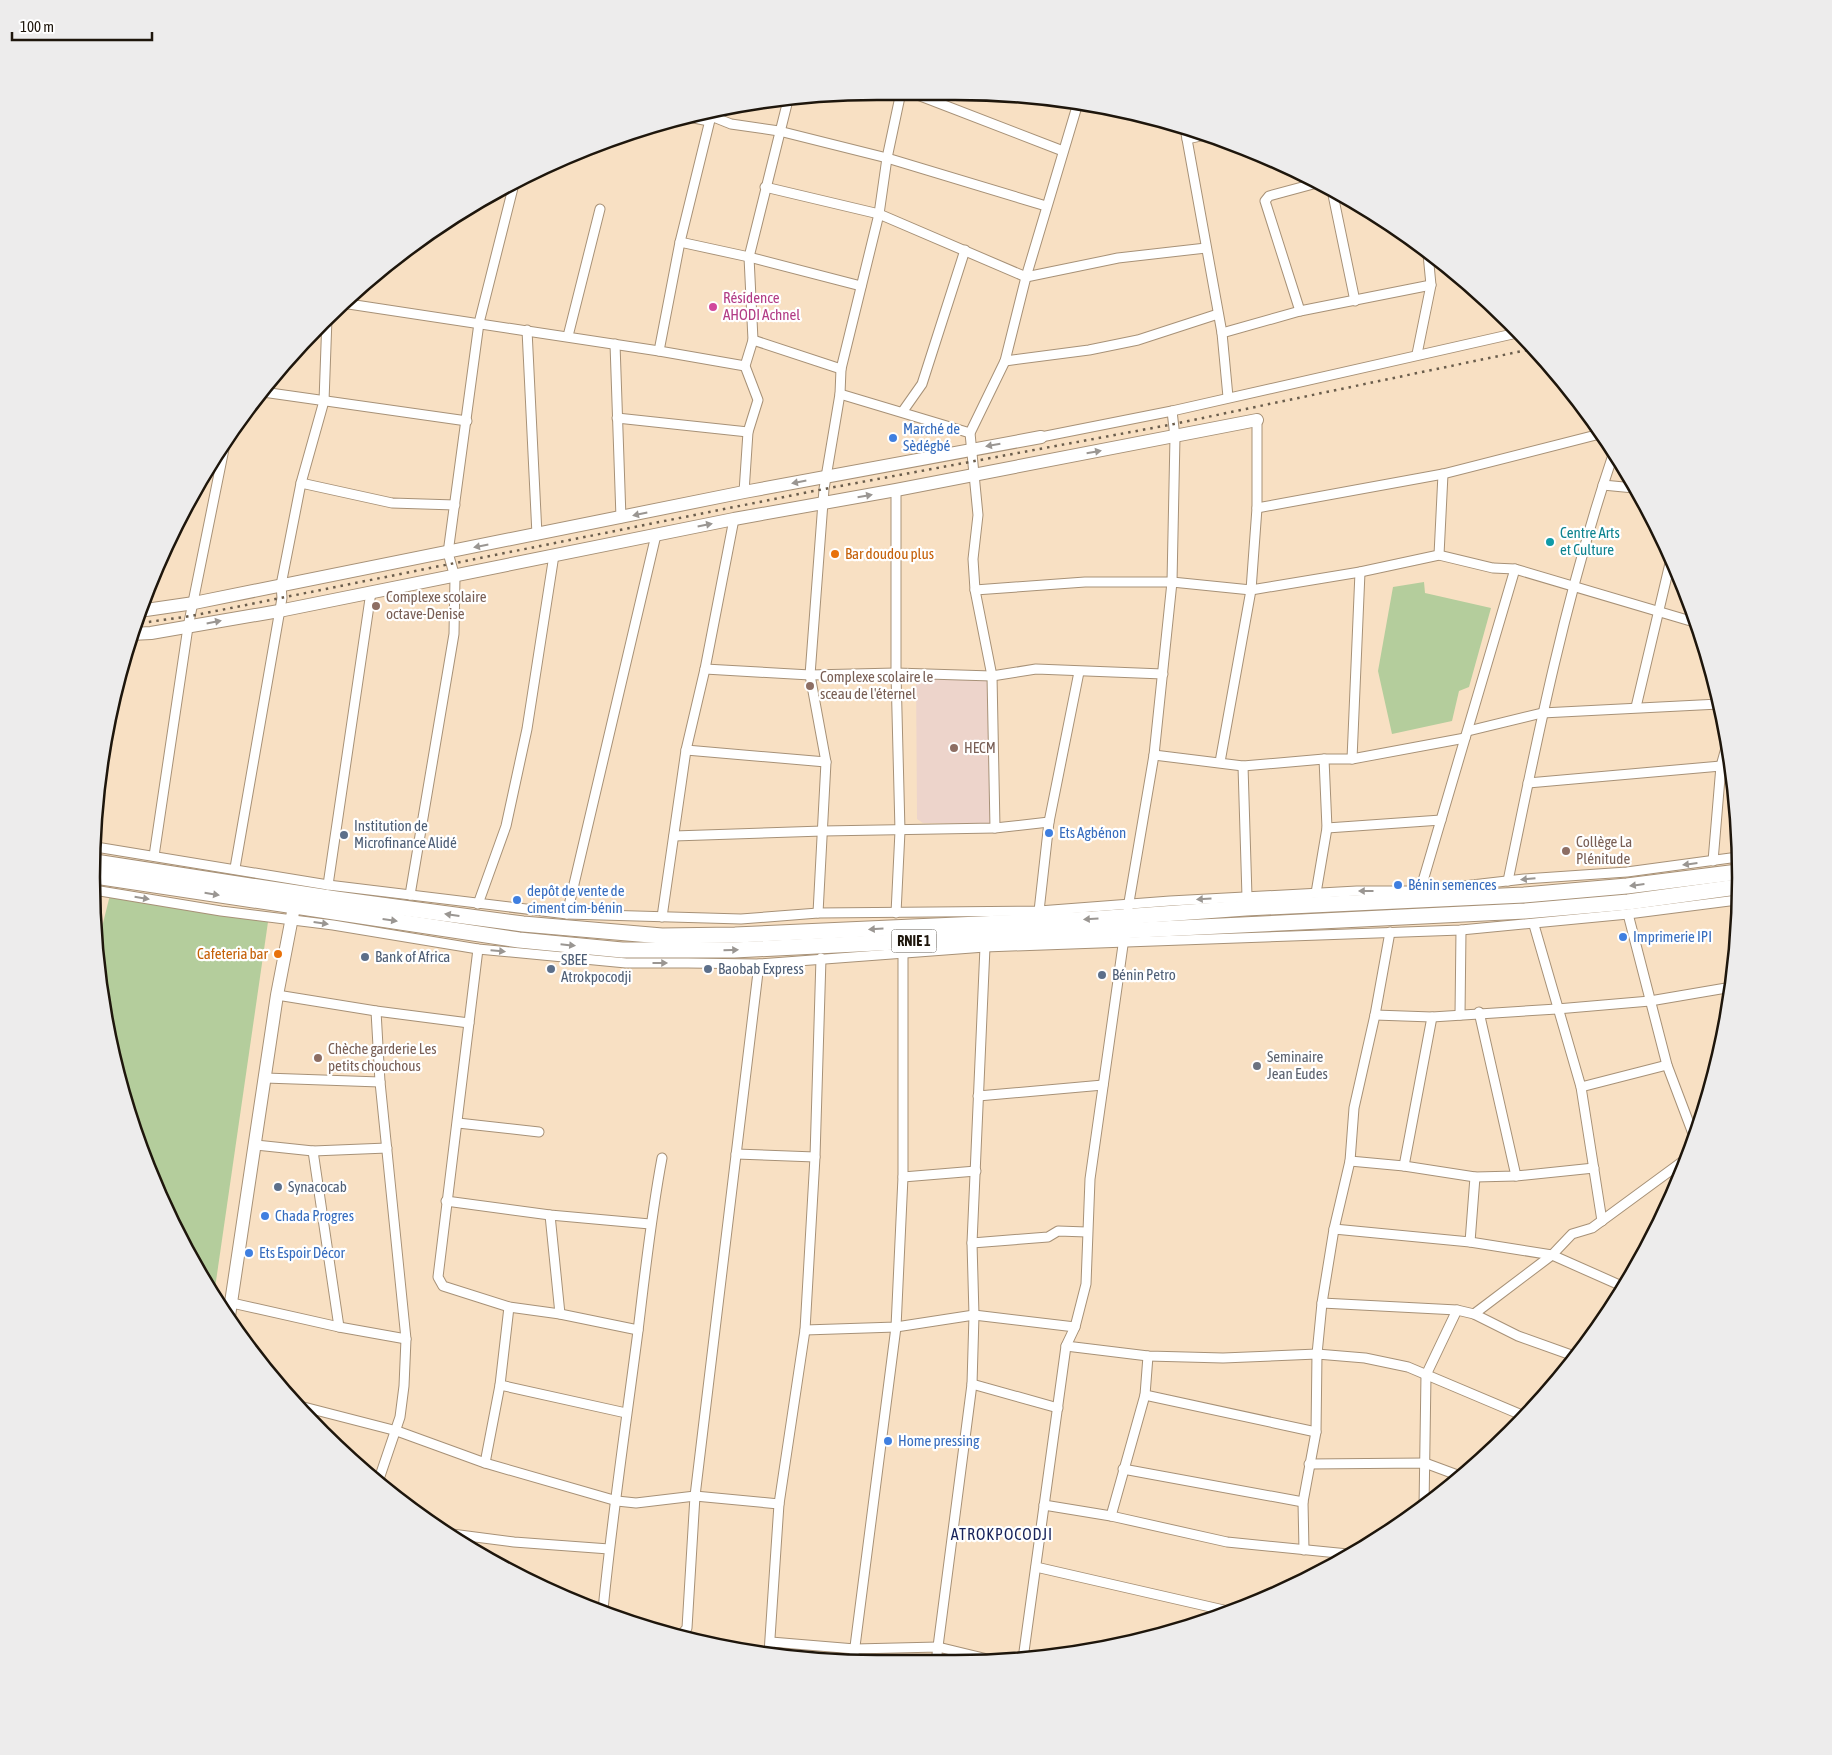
<svg xmlns="http://www.w3.org/2000/svg" width="1832" height="1755" viewBox="0 0 1832 1755" font-family="'Asap Condensed',sans-serif">
  <rect width="100%" height="100%" fill="#f8e0c3"/>
  <polygon fill="#edd4cb" points="983,674 990,682 991,822 988,824 923,823 917,819 916,677"/>
  <g fill="#b4cd9c">
    <polygon points="1424,582 1425,593 1491,608 1469,687 1459,691 1452,721 1392,734 1378,671 1393,587"/>
    <polygon points="110,895 268,922 214,1295 196,1270 133,1130 106,1031 96,951"/>
  </g>
  <g fill="none" stroke-linecap="round" stroke-linejoin="round">
    <defs>
      <g id="minor">
        <polyline points="910,92 1063,151"/>
        <polyline points="689,117 709,121"/>
        <polyline points="1185,128 1222,333 1228,397"/>
        <polyline points="1187,139 1210,134"/>
        <polyline points="765,187 879,214 1026,277 1118,258 1206,248"/>
        <polyline points="1332,190 1355,301"/>
        <polyline points="680,242 749,257 861,286"/>
        <polyline points="342,303 659,351 745,366"/>
        <polyline points="1300,311 1265,201 1269,196 1317,183"/>
        <polyline points="527,330 537,535"/>
        <polyline points="1222,333 1300,311 1431,285"/>
        <polyline points="568,336 600,209"/>
        <polyline points="753,340 841,369"/>
        <polyline points="615,344 621,518"/>
        <polyline points="659,351 680,242 711,116 731,124 779,131 887,158 1046,206"/>
        <polyline points="1417,354 1431,285 1428,254"/>
        <polyline points="1005,361 1089,350 1138,340 1218,314"/>
        <polyline points="263,392 467,421"/>
        <polyline points="840,394 970,433"/>
        <polyline points="903,411 922,384 965,250"/>
        <polyline points="617,418 748,432"/>
        <polyline points="1041,437 1172,411 1517,333"/>
        <polyline points="301,483 392,503 455,505"/>
        <polyline points="1603,485 1634,488"/>
        <polyline points="744,492 748,432 758,400 745,366 753,340 749,257 788,100"/>
        <polyline points="1257,508 1443,474 1600,434"/>
        <polyline points="1439,555 1443,474"/>
        <polyline points="975,590 1085,582 1172,582 1251,590 1360,572 1439,555 1493,568 1515,569 1694,622"/>
        <polyline points="705,669 810,675 896,673 992,676 1036,669 1163,674"/>
        <polyline points="1636,707 1671,559"/>
        <polyline points="1468,731 1542,713 1719,704"/>
        <polyline points="686,750 826,762"/>
        <polyline points="1154,755 1243,766 1324,759 1352,759 1465,738"/>
        <polyline points="1352,759 1360,572"/>
        <polyline points="1220,762 1251,590 1257,508 1257,420"/>
        <polyline points="1243,766 1247,897"/>
        <polyline points="1528,783 1721,766"/>
        <polyline points="995,828 992,676 975,590 973,559 978,515 970,433 1005,361 1026,277 1078,103"/>
        <polyline points="1327,828 1441,820"/>
        <polyline points="674,836 823,831 995,828 1049,822"/>
        <polyline points="96,847 328,885 567,914 741,919 818,913 1039,911 1170,901 1357,891 1420,891 1524,879 1627,872 1738,857"/>
        <polyline points="154,856 188,627 225,444"/>
        <polyline points="1713,861 1721,766 1726,748"/>
        <polyline points="235,868 282,598 281,585 301,483 324,401 327,318"/>
        <path d="M1508 881C1537 738 1566 594 1613 455"/>
        <polyline points="328,885 371,592"/>
        <polyline points="94,890 221,911 333,925 478,949 626,963 688,963 759,964 985,947 1461,930 1628,914 1737,900"/>
        <polyline points="1420,891 1515,569"/>
        <polyline points="1316,893 1327,828 1324,759"/>
        <polyline points="410,895 454,634 455,577 448,553 479,323 514,184"/>
        <polyline points="478,904 506,826 527,729 554,555"/>
        <polyline points="1128,908 1154,755 1172,582 1175,437 1172,411"/>
        <polyline points="1039,911 1049,822 1079,672"/>
        <polyline points="818,913 826,762 810,675 824,489 840,394 841,369 879,214 887,158 901,92"/>
        <polyline points="896,913 900,831 896,673 896,490"/>
        <polyline points="567,914 656,535"/>
        <polyline points="1628,914 1667,1065 1695,1139"/>
        <polyline points="662,917 686,750 705,669 734,519"/>
        <polyline points="1534,925 1581,1087 1602,1221"/>
        <polyline points="478,949 438,1277 443,1286 509,1307 560,1314 638,1330"/>
        <polyline points="277,995 376,1011 469,1023"/>
        <polyline points="376,1011 380,1082 406,1339 404,1386 400,1417 378,1482"/>
        <polyline points="1479,1012 1516,1176"/>
        <polyline points="1375,1015 1432,1017 1557,1009 1650,1001 1732,987"/>
        <polyline points="1460,1015 1461,930"/>
        <polyline points="265,1078 380,1082"/>
        <polyline points="1581,1087 1667,1065"/>
        <polyline points="978,1096 1103,1085"/>
        <polyline points="458,1123 539,1132"/>
        <polyline points="256,1145 313,1151 387,1148"/>
        <polyline points="313,1151 339,1327"/>
        <polyline points="736,1154 815,1157"/>
        <polyline points="1350,1161 1404,1166 1475,1177 1516,1176 1594,1168"/>
        <polyline points="1404,1166 1432,1017"/>
        <polyline points="903,1177 976,1171"/>
        <polyline points="446,1201 550,1215 650,1224"/>
        <polyline points="550,1215 560,1314"/>
        <polyline points="1334,1229 1470,1242 1552,1255 1624,1287"/>
        <polyline points="1470,1242 1475,1177"/>
        <polyline points="972,1243 1048,1237 1058,1231 1087,1232"/>
        <polyline points="232,1303 339,1327 406,1339"/>
        <polyline points="1322,1303 1457,1310 1474,1314 1518,1336 1574,1356"/>
        <polyline points="1474,1314 1552,1255 1572,1234 1592,1228 1686,1159"/>
        <polyline points="805,1330 896,1327 974,1315 1075,1327"/>
        <polyline points="1066,1346 1148,1356 1223,1358 1317,1354 1365,1358 1408,1367 1524,1416"/>
        <polyline points="972,1384 1058,1408"/>
        <polyline points="500,1385 626,1413"/>
        <polyline points="1145,1395 1316,1432"/>
        <polyline points="296,1405 397,1431 485,1463 617,1501 636,1503 695,1496 779,1504"/>
        <polyline points="485,1463 500,1385 509,1307"/>
        <polyline points="1309,1464 1425,1463 1460,1476"/>
        <polyline points="1123,1469 1303,1502"/>
        <polyline points="1044,1505 1111,1516 1227,1542 1348,1554"/>
        <polyline points="1424,1507 1426,1375 1457,1310"/>
        <polyline points="1111,1516 1145,1395 1148,1356"/>
        <polyline points="452,1534 514,1542 609,1549"/>
        <polyline points="1304,1550 1303,1502 1316,1432 1317,1354 1322,1303 1334,1229 1350,1161 1354,1108 1375,1015 1390,932"/>
        <polyline points="1036,1567 1228,1611"/>
        <path d="M603 1610C612 1517 626 1424 638 1331 645 1273 651 1216 662 1158"/>
        <polyline points="671,1636 681,1635 687,1628 695,1496 759,964"/>
        <polyline points="771,1642 855,1649 938,1647 1000,1662"/>
        <polyline points="769,1653 779,1504 805,1330 815,1157 821,958"/>
        <polyline points="1023,1659 1066,1346 1075,1327 1086,1284 1090,1179 1124,938"/>
        <polyline points="853,1662 896,1327 903,1177 903,953"/>
        <polyline points="936,1662 972,1384 974,1315 972,1243 985,947"/>
      </g>
      <g id="secondary">
        <polyline points="139,611 194,603 744,492 1041,437"/>
        <polyline points="131,634 151,633 279,611 734,519 896,490 1257,420"/>
        <polyline points="229,1316 277,995 294,907"/>
      </g>
      <g id="trunk">
        <polyline points="95,862 336,899 523,924 662,936 735,935 1093,919 1246,908 1524,895 1627,886 1738,872"/>
        <polyline points="95,876 519,940 622,950 734,950 1525,911 1628,902 1737,887"/>
      </g>
    </defs>
    <use href="#minor" stroke="#a79177" stroke-width="11"/>
    <use href="#secondary" stroke="#a79177" stroke-width="14"/>
    <use href="#trunk" stroke="#a79177" stroke-width="17"/>
    <use href="#minor" stroke="#fff" stroke-width="9"/>
    <use href="#secondary" stroke="#fff" stroke-width="12"/>
    <use href="#trunk" stroke="#fff" stroke-width="15"/>
    <polyline stroke="#6a5d4c" stroke-width="2.5" stroke-dasharray="2.5 5" stroke-linecap="butt" points="134,624 191,616 824,489 1174,424 1532,349"/>
  </g>
  <defs><path id="oneway-solid" d="M-6-.8H1V-3.2L6.5 0L1 3.2V.8H-6Z" transform="scale(1.25)"/></defs>
  <g fill="#9a9692">
    <use href="#oneway-solid" transform="translate(993 445) rotate(170)"/>
    <use href="#oneway-solid" transform="translate(1094 452) rotate(-10)"/>
    <use href="#oneway-solid" transform="translate(799 482) rotate(169)"/>
    <use href="#oneway-solid" transform="translate(865 496) rotate(-10)"/>
    <use href="#oneway-solid" transform="translate(640 514) rotate(168)"/>
    <use href="#oneway-solid" transform="translate(705 525) rotate(-11)"/>
    <use href="#oneway-solid" transform="translate(481 546) rotate(169)"/>
    <use href="#oneway-solid" transform="translate(214 622) rotate(-11)"/>
    <use href="#oneway-solid" transform="translate(1690 864) rotate(173)"/>
    <use href="#oneway-solid" transform="translate(1528 879) rotate(175)"/>
    <use href="#oneway-solid" transform="translate(1637 885) rotate(173)"/>
    <use href="#oneway-solid" transform="translate(1366 891) rotate(-180)"/>
    <use href="#oneway-solid" transform="translate(212 894) rotate(9)"/>
    <use href="#oneway-solid" transform="translate(142 898) rotate(9)"/>
    <use href="#oneway-solid" transform="translate(1204 899) rotate(177)"/>
    <use href="#oneway-solid" transform="translate(452 915) rotate(-172)"/>
    <use href="#oneway-solid" transform="translate(1091 919) rotate(177)"/>
    <use href="#oneway-solid" transform="translate(390 920) rotate(8)"/>
    <use href="#oneway-solid" transform="translate(321 923) rotate(8)"/>
    <use href="#oneway-solid" transform="translate(876 929) rotate(177)"/>
    <use href="#oneway-solid" transform="translate(568 945) rotate(6)"/>
    <use href="#oneway-solid" transform="translate(731 950) rotate(-2)"/>
    <use href="#oneway-solid" transform="translate(498 951) rotate(5)"/>
    <use href="#oneway-solid" transform="translate(660 963)"/>
  </g>
  <circle fill="#d1479c" stroke="#fff" stroke-width="2" cx="713" cy="307" r="5"/>
  <g fill="#3f7fe0" stroke="#fff" stroke-width="2">
    <circle cx="893" cy="438" r="5"/>
    <circle cx="1049" cy="833" r="5"/>
    <circle cx="1398" cy="885" r="5"/>
    <circle cx="517" cy="900" r="5"/>
    <circle cx="1623" cy="937" r="5"/>
    <circle cx="265" cy="1216" r="5"/>
    <circle cx="249" cy="1253" r="5"/>
    <circle cx="888" cy="1441" r="5"/>
  </g>
  <circle fill="#0f9aa8" stroke="#fff" stroke-width="2" cx="1550" cy="542" r="5"/>
  <g fill="#e8710a" stroke="#fff" stroke-width="2">
    <circle cx="835" cy="554" r="5"/>
    <circle cx="278" cy="954" r="5"/>
  </g>
  <g fill="#8d6e63" stroke="#fff" stroke-width="2">
    <circle cx="376" cy="606" r="5"/>
    <circle cx="810" cy="686" r="5"/>
    <circle cx="954" cy="748" r="5"/>
    <circle cx="1566" cy="851" r="5"/>
    <circle cx="318" cy="1058" r="5"/>
  </g>
  <g fill="#5c6f8a" stroke="#fff" stroke-width="2">
    <circle cx="344" cy="835" r="5"/>
    <circle cx="365" cy="957" r="5"/>
    <circle cx="551" cy="969" r="5"/>
    <circle cx="708" cy="969" r="5"/>
    <circle cx="1102" cy="975" r="5"/>
    <circle cx="278" cy="1187" r="5"/>
  </g>
  <circle fill="#6b7280" stroke="#fff" stroke-width="2" cx="1257" cy="1066" r="5"/>
  <g text-anchor="middle" stroke-width="4.5" stroke-linejoin="round" paint-order="stroke">
    <rect fill="#fff" stroke="#625c55" stroke-width="1" x="891.5" y="929.5" width="45" height="23" rx="4"/>
    <g font-size="14" font-weight="bold" fill="#1e160c">
      <text x="914" y="946">RNIE 1</text>
    </g>
    <g font-size="15" fill="#b23c85" stroke="#fff" text-anchor="start">
      <text x="723" y="303">Résidence<tspan x="723" dy="17">AHODI Achnel</tspan></text>
    </g>
    <g font-size="15" fill="#366cbe" stroke="#fff" text-anchor="start">
      <text x="903" y="434">Marché de<tspan x="903" dy="17">Sèdégbé</tspan></text>
      <text x="1059" y="838">Ets Agbénon</text>
      <text x="1408" y="890">Bénin semences</text>
      <text x="527" y="896">depôt de vente de<tspan x="527" dy="17">ciment cim-bénin</tspan></text>
      <text x="1633" y="942">Imprimerie IPI</text>
      <text x="275" y="1221">Chada Progres</text>
      <text x="259" y="1258">Ets Espoir Décor</text>
      <text x="898" y="1446">Home pressing</text>
    </g>
    <g font-size="15" fill="#0d838f" stroke="#fff" text-anchor="start">
      <text x="1560" y="538">Centre Arts<tspan x="1560" dy="17">et Culture</tspan></text>
    </g>
    <g font-size="15" fill="#c56008" stroke="#fff" text-anchor="start">
      <text x="845" y="559">Bar doudou plus</text>
      <text x="268" y="959" text-anchor="end">Cafeteria bar</text>
    </g>
    <g font-size="15" fill="#785e54" stroke="#fff" text-anchor="start">
      <text x="386" y="602">Complexe scolaire<tspan x="386" dy="17">octave-Denise</tspan></text>
      <text x="820" y="682">Complexe scolaire le<tspan x="820" dy="17">sceau de l'éternel</tspan></text>
      <text x="964" y="753">HECM</text>
      <text x="1576" y="847">Collège La<tspan x="1576" dy="17">Plénitude</tspan></text>
      <text x="328" y="1054">Chèche garderie Les<tspan x="328" dy="17">petits chouchous</tspan></text>
    </g>
    <g font-size="15" fill="#4e5e75" stroke="#fff" text-anchor="start">
      <text x="354" y="831">Institution de<tspan x="354" dy="17">Microfinance Alidé</tspan></text>
      <text x="375" y="962">Bank of Africa</text>
      <text x="561" y="965">SBEE<tspan x="561" dy="17">Atrokpocodji</tspan></text>
      <text x="718" y="974">Baobab Express</text>
      <text x="1112" y="980">Bénin Petro</text>
      <text x="288" y="1192">Synacocab</text>
    </g>
    <g font-size="15" fill="#5b616d" stroke="#fff" text-anchor="start">
      <text x="1267" y="1062">Seminaire<tspan x="1267" dy="17">Jean Eudes</tspan></text>
    </g>
    <g font-size="16" letter-spacing="1" fill="#172259" stroke="#fff">
      <text x="1002" y="1540">ATROKPOCODJI</text>
    </g>
  </g>
  <path d="M0 0H1832V1755H0ZM877 100H955A777 777 0 0 1 1732 877V878A777 777 0 0 1 955 1655H877A777 777 0 0 1 100 878V877A777 777 0 0 1 877 100Z" fill="#edecec" fill-rule="evenodd"/>
  <path fill="none" stroke="#1e160c" stroke-width="2.5" d="M877 100H955A777 777 0 0 1 1732 877V878A777 777 0 0 1 955 1655H877A777 777 0 0 1 100 878V877A777 777 0 0 1 877 100Z"/>
  <path d="M12 32v8h140v-8" fill="none" stroke="#1e160c" stroke-width="2.5"/>
  <text x="20" y="32" font-size="15" fill="#1e160c" stroke="#ffffff" stroke-width="4" paint-order="stroke">100 m</text>
</svg>
